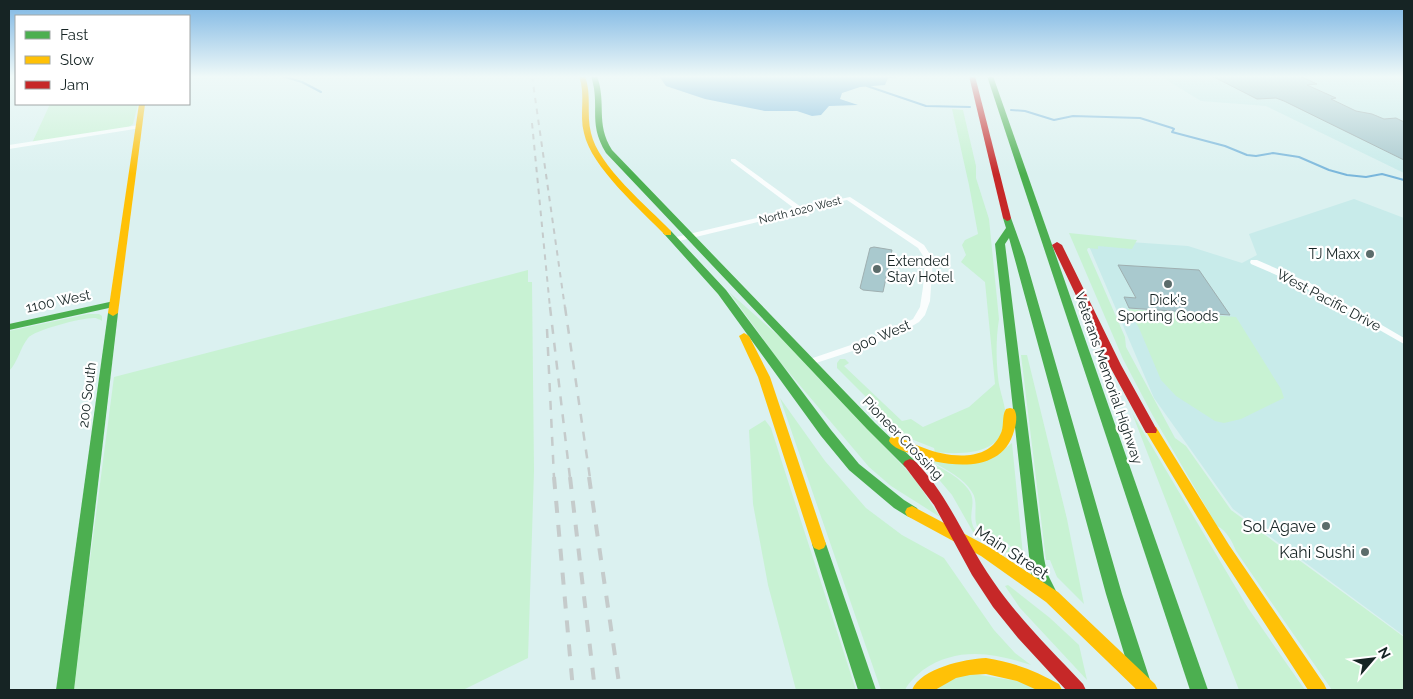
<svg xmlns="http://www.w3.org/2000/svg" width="1413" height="699" viewBox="0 0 1413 699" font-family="Raleway,sans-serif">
  <rect width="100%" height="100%" fill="#dbf1f0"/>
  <g fill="#c8ebea">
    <polygon points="1160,76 1404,76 1404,173 1266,106 1201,101"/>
    <polygon points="1354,199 1404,218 1404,634 1403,635 1233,509 1154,398 1086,239 1188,246 1242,263 1257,255 1249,234"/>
  </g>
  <g fill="#c8f2d3">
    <polygon points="50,104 138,104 133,124 129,127 32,143"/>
    <path d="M952 109 963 110 976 166V178L989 219 999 319C996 338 996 358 998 377 999 391 1006 405 1006 419 1005 455 960 455 935 452L934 448 906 437 837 368V363L840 359H845L849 363 844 366 902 421 911 419 923 427 969 407 995 384 985 282 961 262 966 255 962 245 965 240 978 234 969 185Z"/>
    <path d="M1069 233 1137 240 1132 249 1098 246V249L1088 248 1087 250 1125 337 1126 347 1175 438 1186 446 1231 510 1404 637V690H1332L1236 551C1232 541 1227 531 1217 526L1153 416 1123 359Z"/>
    <polygon points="528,270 528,282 532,282 534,471 528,658 463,690 73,690 114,377"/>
    <polygon points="729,292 792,348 915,479 940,517 891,486 869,467 780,362"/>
    <polygon points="1128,309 1236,317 1281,389 1284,398 1241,419 1224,423 1215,421 1176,396 1161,380 1139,328"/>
    <path d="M88 314H99L102 316V321C101 320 96 318 95 318 84 317 34 330 28 338 20 348 18 362 9 371V331Z"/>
    <polygon points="1021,355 1027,355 1067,519 1084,604 1057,577 1050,560 1046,560"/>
    <path d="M780 398 825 461 866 508 902 535 944 558 994 630 1015 653 1031 665C995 653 957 646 923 670 916 676 909 682 905 690H881Z"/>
    <polygon points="1132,413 1248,608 1305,690 1239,690"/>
    <polygon points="765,420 771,428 788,481 856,690 796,690 768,585 753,504 749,430"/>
    <path d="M1012 443 1023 555C1013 554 1013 546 1005 542 999 538 990 538 984 534 968 524 981 505 972 492 964 478 946 470 933 462L1002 451Z"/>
    <path d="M919 456C935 465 961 476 970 492 976 503 969 512 972 523 976 540 995 537 1006 545 1014 551 1014 555 1024 560L1023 562 973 532 952 495Z"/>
    <polygon points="1008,585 1050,618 1079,645 1087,680 1020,608 1005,586"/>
    <polygon points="954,671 1030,683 1042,690 925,690 934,682"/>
  </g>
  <polygon fill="#79b6db" points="659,76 913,76 888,78 885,85 860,87 842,93 840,99 858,105 829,106 821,115 812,116 797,111 765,111 705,99 666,86"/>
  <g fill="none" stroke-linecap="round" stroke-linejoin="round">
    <g stroke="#79b6db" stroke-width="2">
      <polyline points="282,76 302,82 321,92"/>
      <polyline points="867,86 926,106 970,107"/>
      <polyline points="1011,110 1025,111 1054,120 1073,116 1140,118 1172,128 1174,129 1172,132 1225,146 1247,155 1256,156 1273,153 1299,157 1329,170 1347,175 1366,177 1382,174 1404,180"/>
    </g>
  </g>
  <g fill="#a9c9ce" stroke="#9fafb0">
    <polygon points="1212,76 1300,76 1317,84 1307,85 1336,98 1331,99 1356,111 1372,114 1384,119 1396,118 1404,122 1404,160 1284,101 1276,98 1257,99"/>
    <polygon points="874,247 892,250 883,292 863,290 860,288 870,248"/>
    <polygon points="1118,265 1199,270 1230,315 1129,308 1124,297 1136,298"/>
  </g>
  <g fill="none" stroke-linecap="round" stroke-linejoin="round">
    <g fill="#fafdfd" fill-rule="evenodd">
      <polygon points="139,125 141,126 141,128 9,149 9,145"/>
      <polygon points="731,159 735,159 801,207 850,197 924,245 933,259 930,301 925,315 919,322 907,329 874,344 813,364 807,364 806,362 807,360 886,333 913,319 920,307 923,287 925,259 918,248 847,200 805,210 810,215 807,217 799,212 675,242 672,242 672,238 795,209 731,161"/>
      <polygon points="1251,260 1257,260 1310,283 1404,338 1404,344 1304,287 1251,264 1250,262"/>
    </g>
    <g fill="#4caf50" fill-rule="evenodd">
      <path d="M591 76H597C607 104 595 123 612 150L875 423 915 461 917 464 915 467 910 469 905 467 867 429 606 153C587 122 601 107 591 76Z"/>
      <polygon points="987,76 993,76 1208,690 1190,690"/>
      <polygon points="1007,215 1011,218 1025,257 1122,594 1151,683 1148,689 1136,689 1133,683 1106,594 1009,238 1005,244 1044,558 1047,573 1057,593 1055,598 1049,600 1043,598 1031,574 995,244 1006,228 1003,218"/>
      <polygon points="668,230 671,231 726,290 831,430 859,464 904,500 917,508 919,512 917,516 912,518 907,516 894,508 849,470 821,436 718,294 665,235 663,233"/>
      <polygon points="114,301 118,302 119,304 118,306 9,330 9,324"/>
      <polygon points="113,310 118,313 74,690 56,690 108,313"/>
      <polygon points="819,538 824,540 826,544 876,690 858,690 812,544 814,540"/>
    </g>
    <g fill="#ffc107" fill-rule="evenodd">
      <path d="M579 76H585C592 95 586 114 591 133 598 166 648 207 671 231V235H665C641 210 591 167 584 133 579 114 586 95 579 76Z"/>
      <polygon points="139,104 145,104 118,313 113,316 108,313"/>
      <polygon points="744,333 749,336 770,377 826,544 824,548 819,550 814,548 812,544 758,377 739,336"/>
      <path d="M1010 408 1014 409C1018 415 1016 425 1014 431 1002 476 944 467 911 454 904 451 893 448 889 441L890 438 895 436C905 439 914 445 924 448 947 457 987 463 1000 435 1005 427 1001 417 1006 409Z"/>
      <polygon points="1151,426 1156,427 1229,545 1324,684 1327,690 1308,690 1219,553 1145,430 1146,427"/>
      <polygon points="912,506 991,548 1058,592 1155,684 1158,690 1137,690 1046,602 981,556 907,516 905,512 907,508"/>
      <path d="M986 658C1013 662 1036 671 1059 684L1062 690H1037L1017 681 986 674 970 675 956 678 935 690H912C921 668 965 659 986 658Z"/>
    </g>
    <g fill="#c62828" fill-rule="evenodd">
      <polygon points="969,76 975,76 1011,218 1010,220 1007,221 1003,218"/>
      <polygon points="1057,242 1062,245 1121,365 1157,430 1156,433 1146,433 1109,365 1052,245"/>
      <path d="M910 459 915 461C949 496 965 541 993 581 1019 619 1052 651 1083 684L1086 690H1066L1018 638 993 607 972 575 934 505 903 464 905 461Z"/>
    </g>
    <g stroke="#c5cbcb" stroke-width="2" stroke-dasharray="5.5 5.5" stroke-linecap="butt">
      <polyline points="532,76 565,308"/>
      <polyline points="532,123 550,308"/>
    </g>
    <g stroke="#c5cbcb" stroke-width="2.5" stroke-dasharray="9 9" stroke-linecap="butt">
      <polyline points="550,307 570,478"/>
      <polyline points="565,307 590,478"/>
      <polyline points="547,329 554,478"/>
    </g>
    <g stroke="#c5cbcb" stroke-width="4" stroke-dasharray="12 12" stroke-linecap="butt">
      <polyline points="554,477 573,690"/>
      <polyline points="570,477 595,690"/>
      <polyline points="589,477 620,690"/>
    </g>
  </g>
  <linearGradient id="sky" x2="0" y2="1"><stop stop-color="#7bb5e3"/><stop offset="0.44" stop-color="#eff9f8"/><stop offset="1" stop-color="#eff9f8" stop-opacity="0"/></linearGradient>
  <rect width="1413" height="174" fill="url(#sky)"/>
  <g fill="#5b6c6b" stroke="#fff" stroke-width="2">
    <circle cx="1370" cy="254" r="5"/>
    <circle cx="877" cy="269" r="5"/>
    <circle cx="1168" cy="284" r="5"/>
    <circle cx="1326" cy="526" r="5"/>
    <circle cx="1365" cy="552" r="5"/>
  </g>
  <g text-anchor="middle" stroke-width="4.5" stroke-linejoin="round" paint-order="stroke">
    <g font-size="11" fill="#162424" stroke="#fff">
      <text transform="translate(800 210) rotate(-14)" y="4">North 1020 West</text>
    </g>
    <g font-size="14" fill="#162424" stroke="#fff" text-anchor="end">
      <text x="1360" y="259">TJ Maxx</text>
      <text x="887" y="266" text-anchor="start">Extended<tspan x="887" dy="16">Stay Hotel</tspan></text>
      <text x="1168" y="305" text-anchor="middle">Dick's<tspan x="1168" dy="16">Sporting Goods</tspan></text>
    </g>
    <g font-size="14" fill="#162424" stroke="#fff">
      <text transform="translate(1329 300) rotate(28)" y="5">West Pacific Drive</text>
      <text transform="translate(58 301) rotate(-12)" y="5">1100 West</text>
      <text transform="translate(881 336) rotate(-23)" y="5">900 West</text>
      <text transform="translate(1109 378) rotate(71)" y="5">Veterans Memorial Highway</text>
      <text transform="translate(87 395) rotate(-83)" y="5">200 South</text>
      <text transform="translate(903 438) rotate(46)" y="5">Pioneer Crossing</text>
    </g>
    <g font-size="16" fill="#162424" stroke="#fff" text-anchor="end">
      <text x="1316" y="532">Sol Agave</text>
      <text x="1355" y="558">Kahi Sushi</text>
    </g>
    <g font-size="16" fill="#162424" stroke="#fff">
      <text transform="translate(1012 552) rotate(33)" y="6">Main Street</text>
    </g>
  </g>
  <rect width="1413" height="699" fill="none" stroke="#162424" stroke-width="20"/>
  <rect x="15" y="15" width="175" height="90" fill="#ffffff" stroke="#a2a7a7"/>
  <rect x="25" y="31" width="25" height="8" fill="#4caf50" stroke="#a2a7a7"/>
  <text x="60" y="40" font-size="15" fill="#162424">Fast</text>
  <rect x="25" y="56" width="25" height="8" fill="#ffc107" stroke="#a2a7a7"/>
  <text x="60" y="65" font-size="15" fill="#162424">Slow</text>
  <rect x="25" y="81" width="25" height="8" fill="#c62828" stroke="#a2a7a7"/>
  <text x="60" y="90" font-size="15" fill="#162424">Jam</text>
  <g transform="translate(1373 659) rotate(62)" stroke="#ffffff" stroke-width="4" paint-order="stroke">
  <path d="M0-4L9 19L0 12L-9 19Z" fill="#162424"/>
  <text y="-8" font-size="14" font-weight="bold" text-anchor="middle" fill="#162424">N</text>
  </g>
</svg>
